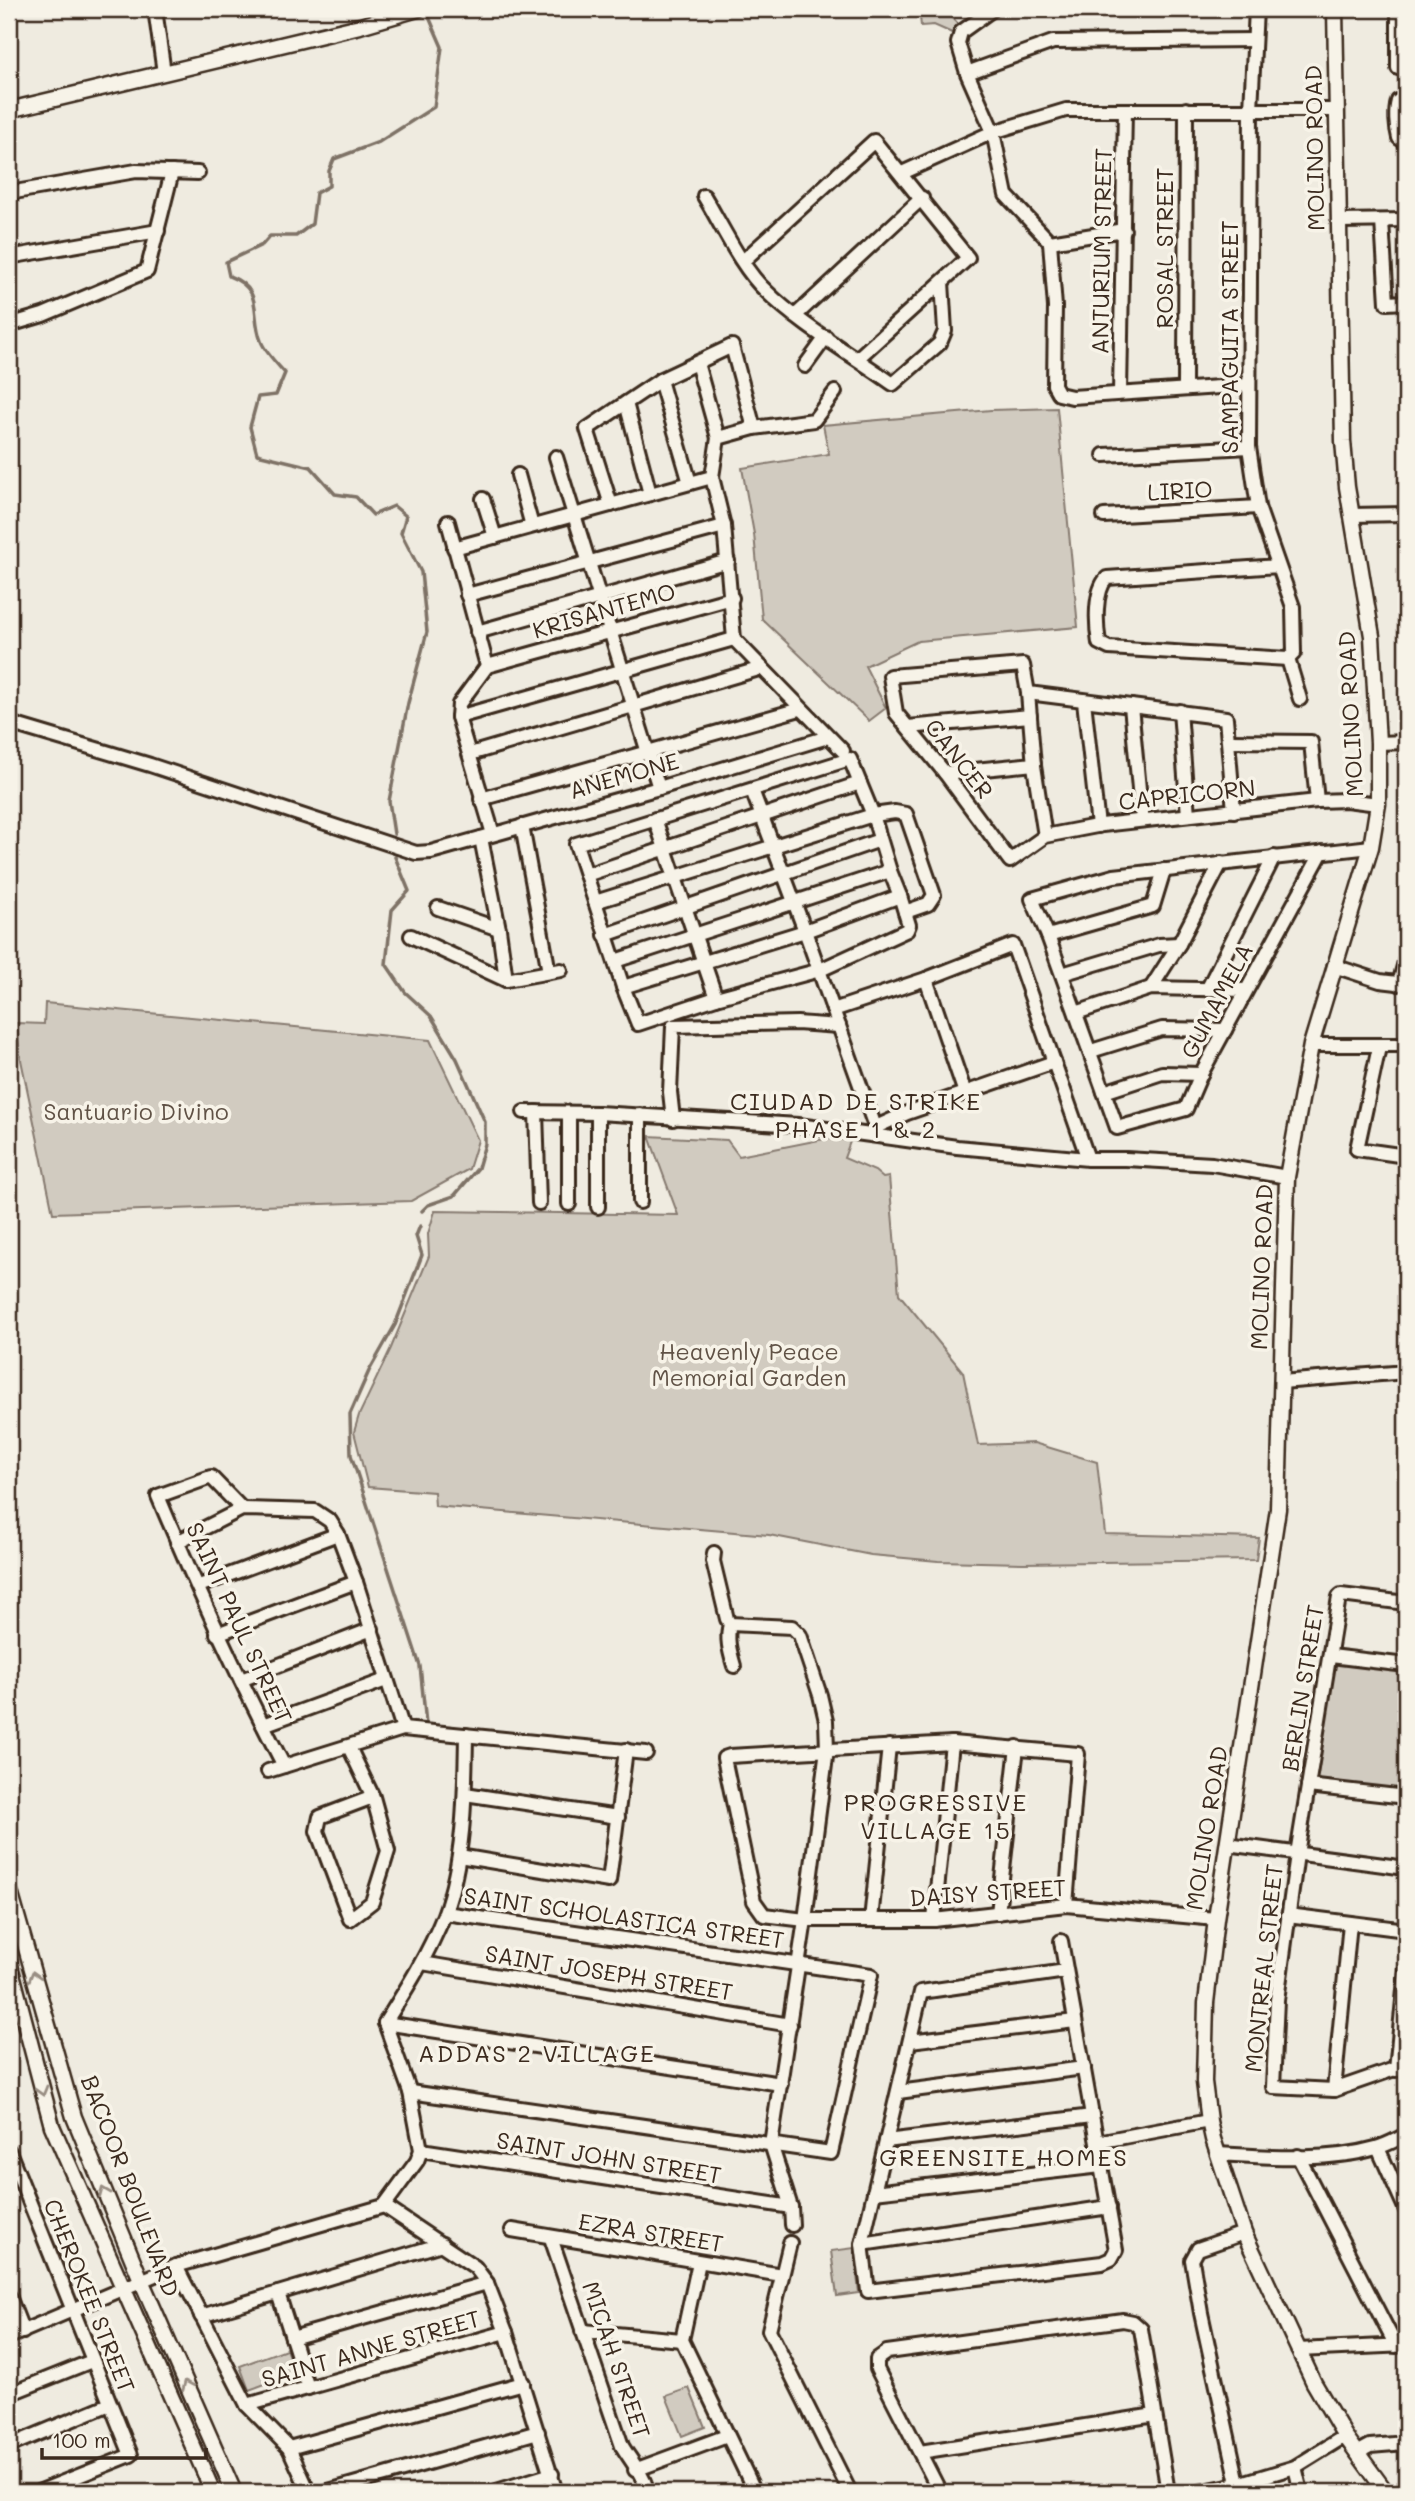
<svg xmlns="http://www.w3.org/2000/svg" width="1415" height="2501" viewBox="0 0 1415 2501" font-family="Mali,sans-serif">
  <rect width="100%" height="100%" fill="#efebe0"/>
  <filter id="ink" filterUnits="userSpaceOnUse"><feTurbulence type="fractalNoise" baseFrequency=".0143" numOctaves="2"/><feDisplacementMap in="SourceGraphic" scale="14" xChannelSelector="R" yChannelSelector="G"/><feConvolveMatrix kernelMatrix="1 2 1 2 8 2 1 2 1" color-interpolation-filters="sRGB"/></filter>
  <g filter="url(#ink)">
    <g fill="#d1cbc0" stroke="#867a6f" stroke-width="2">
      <polygon points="941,9 945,9 961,27 952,33 934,25 921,26 920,17"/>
      <polygon points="1057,408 1078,627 918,641 865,666 886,708 869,721 762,619 754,534 742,468 829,454 823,425 991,410"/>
      <polygon points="45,1003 430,1040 478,1140 469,1169 411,1201 53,1213 20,1055 17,1023 44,1024"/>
      <polygon points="844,1135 851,1139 844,1158 875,1171 883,1178 889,1177 899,1294 963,1372 978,1445 1034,1443 1097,1462 1105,1534 1259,1538 1256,1560 1023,1563 938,1561 871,1555 769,1535 435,1506 434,1492 368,1487 354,1432 359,1415 391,1348 429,1256 428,1234 435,1211 678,1215 649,1136 727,1140 739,1156"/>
      <polygon points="1334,1660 1406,1669 1406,1795 1316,1782"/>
      <polygon points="854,2248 859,2293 837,2296 831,2251"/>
      <polygon points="286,2349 295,2373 249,2390 240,2366"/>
      <polygon points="689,2388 705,2427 682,2436 666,2396"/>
    </g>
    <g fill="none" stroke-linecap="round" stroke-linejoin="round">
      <g stroke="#7e7266" stroke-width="3.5">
        <path d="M394 834 389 801 408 703 427 632 421 572 401 533 406 516 394 506 373 515 356 497 335 494 311 467 257 454 250 427 258 397 276 395 285 373C277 364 265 352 261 341 250 313 265 290 229 276L226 262 262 245 270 236H296L312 224 316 193 329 186V171L334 159 379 142 434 107 442 47 426 10"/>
        <polyline points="395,857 409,891 392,910 386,964 405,992 431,1016 457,1059 485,1122 485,1144 478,1168 454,1196 428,1205 422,1211"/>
        <polyline points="420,1226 416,1236 422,1255 395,1325 369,1371 350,1414 351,1455 420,1666 426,1724"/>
      </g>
      <defs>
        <g id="minor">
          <polyline points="155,9 164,73"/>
          <polyline points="993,9 961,32 958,43 967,73 993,132 1006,195 1050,242 1055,307 1054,385 1059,394 1072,397 1249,385"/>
          <path d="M1256 9 1251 109 1249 447 1258 507 1293 607 1294 653 1288 659 1109 648 1099 643C1096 625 1094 591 1107 578L1278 566"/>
          <polyline points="1398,9 1398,68 1406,69"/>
          <polyline points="967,73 1053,42 1254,40"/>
          <path d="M1406 98 1398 101C1395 112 1396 127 1399 138L1406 142"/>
          <polyline points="902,173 993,132 1066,110 1337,110"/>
          <polyline points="9,193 136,171 198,173"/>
          <path d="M704 196C721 224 742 269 766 291 800 325 853 355 893 384L940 343 945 331 942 282"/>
          <polyline points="1340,221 1406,220"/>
          <polyline points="1382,221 1387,303 1406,302"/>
          <polyline points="1050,242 1124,230"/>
          <polyline points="9,257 158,231"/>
          <polyline points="743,261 874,141 968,258 858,358"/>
          <polyline points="795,316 922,198"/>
          <polyline points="9,325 43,315 147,271 172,172"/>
          <polyline points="697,363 718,438"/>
          <polyline points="805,366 826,337"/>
          <polyline points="660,380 690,483"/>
          <polyline points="1185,387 1186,109"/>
          <polyline points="1120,393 1125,110"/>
          <polyline points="626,403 650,494"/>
          <polyline points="1104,455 1249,447"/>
          <polyline points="556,457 659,788"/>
          <polyline points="518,475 532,526"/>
          <polyline points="712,477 724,526 734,639 843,751"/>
          <polyline points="483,499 495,537"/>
          <polyline points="611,505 587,429 660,380 732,346 754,428"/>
          <polyline points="1352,515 1406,514"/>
          <polyline points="1104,516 1258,507"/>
          <polyline points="448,522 487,666 459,704 458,717 493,834"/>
          <polyline points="454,548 712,477 718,438 754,428 814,420 835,392"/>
          <polyline points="467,595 724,526"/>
          <polyline points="477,632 728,561"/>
          <polyline points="1288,659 1300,699"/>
          <polyline points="487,666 732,598"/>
          <polyline points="1028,693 1226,718 1234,811"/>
          <polyline points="1084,701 1098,826"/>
          <polyline points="1131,706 1142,820"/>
          <polyline points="1180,711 1188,815"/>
          <polyline points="458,717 734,639"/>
          <polyline points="9,723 150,765 416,853 431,852 659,788 828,737"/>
          <polyline points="908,727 1030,716"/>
          <polyline points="1229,741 1311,742 1317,801"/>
          <polyline points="1378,743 1406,742"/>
          <polyline points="470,754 762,668"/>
          <polygon points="850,759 873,815 890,871 900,896 909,925 907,930 820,970 716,998 638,1024 623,987 576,844"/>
          <polyline points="945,773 1034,764"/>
          <polyline points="752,790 805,931 878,1135"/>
          <polyline points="481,799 800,709"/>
          <polyline points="655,819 716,998"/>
          <polyline points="522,826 549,972"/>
          <polyline points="1045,836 1034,766 1028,693 1023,665 890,676 896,713 945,773 1010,861 1045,836 1102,825 1317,801 1346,800 1378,804"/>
          <polyline points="481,838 499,929 506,980"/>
          <polyline points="1322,852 1201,1074 1186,1109 1117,1128 1048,936 1032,899 1114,876 1371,847"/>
          <polyline points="586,875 860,783"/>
          <polyline points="595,902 873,815 895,812 906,814 934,895 928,904 905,912"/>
          <polyline points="438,908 499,929"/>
          <polyline points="605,935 880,840"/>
          <polyline points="411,936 506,980 561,970"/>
          <polyline points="1048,936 1153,906 1164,870"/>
          <polyline points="615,961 890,871"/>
          <polyline points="1334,966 1380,981 1406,984"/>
          <polyline points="1062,974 1159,945 1179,944"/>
          <polyline points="926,979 965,1093"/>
          <polyline points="1399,984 1406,958"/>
          <polyline points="623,987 805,931 900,896"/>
          <polyline points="1151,988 1179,944 1221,863"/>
          <polyline points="1208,988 1274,857"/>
          <polyline points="833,1010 926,979 1013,945 1088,1159"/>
          <polyline points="1076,1013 1151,988 1246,990"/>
          <polyline points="1311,1045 1406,1045"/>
          <polyline points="1379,1047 1357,1149 1406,1156"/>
          <polyline points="1091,1051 1162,1029 1225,1030"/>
          <polyline points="1104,1092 1162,1073 1201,1074"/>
          <polyline points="524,1112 598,1113 798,1125 957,1147 1088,1159 1126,1159 1212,1164 1287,1177"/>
          <polyline points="536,1112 539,1203"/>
          <polyline points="569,1113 569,1204"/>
          <polyline points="598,1113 598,1207"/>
          <polyline points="640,1115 640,1202"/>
          <polyline points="673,1119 670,1092 673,1026 797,1023 839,1026"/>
          <polyline points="876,1127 907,1113 1054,1062"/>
          <polyline points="1281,1382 1406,1372"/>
          <path d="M242 1509 211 1477 158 1496C196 1587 238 1678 284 1766"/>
          <polyline points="177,1542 242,1509 315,1511 330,1521 338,1534 356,1582 403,1729"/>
          <polyline points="714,1553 713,1561 727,1619 730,1624 792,1627 800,1635 820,1695 826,1721 827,1749 805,1920 771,2144 791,2207 792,2225"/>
          <polyline points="199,1586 338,1534"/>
          <polyline points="1406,1603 1341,1595 1339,1597 1297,1854 1277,2000 1273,2087 1334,2090 1406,2065"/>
          <path d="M730 1624C726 1639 730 1652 734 1666"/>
          <polyline points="217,1634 356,1582"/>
          <polyline points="1331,1656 1406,1665"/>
          <polyline points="241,1680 372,1629"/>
          <polyline points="263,1725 386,1680"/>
          <polyline points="349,1747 373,1797 388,1851 372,1902 350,1919 317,1831 320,1817 373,1797"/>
          <polyline points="268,1771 403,1729 646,1753"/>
          <polyline points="1308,1786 1406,1797"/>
          <polyline points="465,1794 618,1817"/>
          <polyline points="1227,1844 1406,1868"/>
          <polyline points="459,1856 609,1881 626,1750"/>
          <polyline points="1066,1905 1078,1754 952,1743 730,1756 724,1758 754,1901 764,1915 805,1920 934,1920 1066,1905 1216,1919"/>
          <polyline points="998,1913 1017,1747"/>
          <polyline points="1288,1915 1406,1930"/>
          <polyline points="871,1920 889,1746"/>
          <polyline points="934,1920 952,1743"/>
          <polyline points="1061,1941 1116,2250 1111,2259 1102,2263 868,2291 862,2244 921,1992 1066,1971"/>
          <polyline points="422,1963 790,2025"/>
          <polyline points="385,2023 781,2084"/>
          <polyline points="910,2041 1075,2021"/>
          <polyline points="1396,2070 1406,1970"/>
          <polyline points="1334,2090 1350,1923"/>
          <polyline points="410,2092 831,2153 871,1975 445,1913"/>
          <polyline points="898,2092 1084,2068"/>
          <polyline points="886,2141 1092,2116"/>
          <polyline points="1097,2142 1209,2121"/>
          <polyline points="1378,2148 1406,2210"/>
          <polyline points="421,2150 791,2207"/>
          <polyline points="9,2151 131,2455 38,2492"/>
          <path d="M1218 2154C1269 2157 1327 2162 1376 2148 1387 2145 1397 2139 1406 2135"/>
          <polyline points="1298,2156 1396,2346"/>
          <polyline points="874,2192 1101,2166"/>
          <path d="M384 2206 417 2161 421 2150 410 2092 385 2023C407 1988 429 1953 444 1915 465 1858 465 1794 466 1735"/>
          <polyline points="384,2206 475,2267 487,2283 506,2332 556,2492"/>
          <polyline points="512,2230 782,2275"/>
          <path d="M551 2238 622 2446C629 2458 647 2480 647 2492"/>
          <polyline points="790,2243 769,2330 850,2492"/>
          <polyline points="862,2244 1109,2207"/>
          <polyline points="699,2262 682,2340 755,2492"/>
          <polyline points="176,2266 247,2405 289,2448 309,2492"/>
          <polyline points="278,2293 308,2388"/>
          <polyline points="9,2296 23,2332"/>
          <polyline points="201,2316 442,2244"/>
          <polyline points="582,2331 682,2340"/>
          <polyline points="9,2337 176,2266 384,2206"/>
          <polyline points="292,2338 487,2283"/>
          <polyline points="1298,2350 1406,2345"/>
          <polyline points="9,2394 92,2361"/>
          <polyline points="247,2405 506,2332"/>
          <polyline points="9,2446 110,2404"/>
          <polyline points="289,2448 523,2383"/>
          <polyline points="920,2452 1155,2415"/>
          <polyline points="1357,2453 1370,2446 1406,2443"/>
          <polyline points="1295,2467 1301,2492"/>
          <polyline points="635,2470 727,2436"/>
          <polyline points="325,2492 538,2432"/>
          <polyline points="493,2492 552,2474"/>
          <polyline points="940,2492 877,2369 877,2359 887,2352 1123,2320 1133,2322 1141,2329 1168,2492"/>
          <polyline points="1199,2492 1238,2484 1295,2467 1345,2436"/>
          <polyline points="1240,2492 1201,2313 1192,2260 1198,2249 1244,2233"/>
        </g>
        <g id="major">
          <polyline points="1335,9 1343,441 1347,487 1372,636 1378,743 1378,804 1371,847 1311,1045 1287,1177 1278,1509 1216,1919 1206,2003 1204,2082 1209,2121 1213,2139 1244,2233 1314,2383 1345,2436 1386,2492"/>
          <polyline points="9,110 360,26 418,9"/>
          <polyline points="9,1888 74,2117 141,2280 234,2492"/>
          <polyline points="9,1962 52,2126 213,2492"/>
        </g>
      </defs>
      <use href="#minor" stroke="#3b2a1e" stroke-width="18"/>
      <use href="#major" stroke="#3b2a1e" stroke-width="19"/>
      <use href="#minor" stroke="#f7f3e8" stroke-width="12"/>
      <use href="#major" stroke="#f7f3e8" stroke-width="14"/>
    </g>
    <defs><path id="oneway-chevron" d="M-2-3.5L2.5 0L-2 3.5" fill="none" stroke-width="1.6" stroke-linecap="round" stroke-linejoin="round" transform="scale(1.75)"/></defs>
    <g stroke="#998e83">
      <use href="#oneway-chevron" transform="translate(34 1976) rotate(-106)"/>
      <use href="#oneway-chevron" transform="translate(42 2091) rotate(74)"/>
      <use href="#oneway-chevron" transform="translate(104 2192) rotate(-112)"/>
      <use href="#oneway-chevron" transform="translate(187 2385) rotate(-114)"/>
    </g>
  </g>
  <g text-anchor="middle" stroke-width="7" stroke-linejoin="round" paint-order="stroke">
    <g font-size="23" fill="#3b2a1e" stroke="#f7f3e8">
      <text transform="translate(1315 148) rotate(-91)" y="8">MOLINO ROAD</text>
      <text transform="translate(1165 248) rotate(-90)" y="8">ROSAL STREET</text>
      <text transform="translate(1102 251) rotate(-89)" y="8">ANTURIUM STREET</text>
      <text transform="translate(1230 337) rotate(-90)" y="8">SAMPAGUITA STREET</text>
      <text transform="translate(1180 491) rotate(-3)" y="8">LIRIO</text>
      <text transform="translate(604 611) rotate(-16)" y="8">KRISANTEMO</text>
      <text transform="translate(1351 714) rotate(-93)" y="8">MOLINO ROAD</text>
      <text transform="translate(959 759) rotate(52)" y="8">CANCER</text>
      <text transform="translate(624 776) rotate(-16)" y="8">ANEMONE</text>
      <text transform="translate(1187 795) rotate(-6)" y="8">CAPRICORN</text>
      <text transform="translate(1217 1001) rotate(-62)" y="8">GUMAMELA</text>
      <text transform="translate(1262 1267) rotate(-88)" y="8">MOLINO ROAD</text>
      <text transform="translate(239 1623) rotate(65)" y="8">SAINT PAUL STREET</text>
      <text transform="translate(1303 1688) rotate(-81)" y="8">BERLIN STREET</text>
      <text transform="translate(1207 1828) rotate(-81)" y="8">MOLINO ROAD</text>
      <text transform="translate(988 1893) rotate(-4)" y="8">DAISY STREET</text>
      <text transform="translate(624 1918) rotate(8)" y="8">SAINT SCHOLASTICA STREET</text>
      <text transform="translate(1264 1968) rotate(-84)" y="8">MONTREAL STREET</text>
      <text transform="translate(609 1973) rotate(9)" y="8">SAINT JOSEPH STREET</text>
      <text transform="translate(609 2158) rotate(9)" y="8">SAINT JOHN STREET</text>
      <text transform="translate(130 2186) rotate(69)" y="8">BACOOR BOULEVARD</text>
      <text transform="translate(651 2233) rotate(9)" y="8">EZRA STREET</text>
      <text transform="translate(89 2296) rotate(68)" y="8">CHEROKEE STREET</text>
      <text transform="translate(371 2349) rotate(-16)" y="8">SAINT ANNE STREET</text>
      <text transform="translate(616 2360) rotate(71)" y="8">MICAH STREET</text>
    </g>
    <g font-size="23" fill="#605246" stroke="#f7f3e8">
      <text x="136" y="1120">Santuario Divino</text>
      <text x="749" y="1360">Heavenly Peace<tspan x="749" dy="26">Memorial Garden</tspan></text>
    </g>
    <g font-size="24" letter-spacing="2" fill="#3b2a1e" stroke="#f7f3e8">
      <text x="856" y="1110">CIUDAD DE STRIKE<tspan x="856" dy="28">PHASE 1 &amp; 2</tspan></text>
      <text x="936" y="1811">PROGRESSIVE<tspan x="936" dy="28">VILLAGE 15</tspan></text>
      <text x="537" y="2062">ADDAS 2 VILLAGE</text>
      <text x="1004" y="2166">GREENSITE HOMES</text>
    </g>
  </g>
  <rect width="1415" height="2501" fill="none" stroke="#f7f3e8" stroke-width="35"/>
  <rect x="18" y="18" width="1380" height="2466" fill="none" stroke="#3b2a1e" stroke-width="2.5" filter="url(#ink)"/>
  <path d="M42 2448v10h164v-10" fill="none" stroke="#3b2a1e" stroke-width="3.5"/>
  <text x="52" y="2448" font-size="21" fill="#3b2a1e" stroke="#f7f3e8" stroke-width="5" paint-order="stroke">100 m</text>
</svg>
